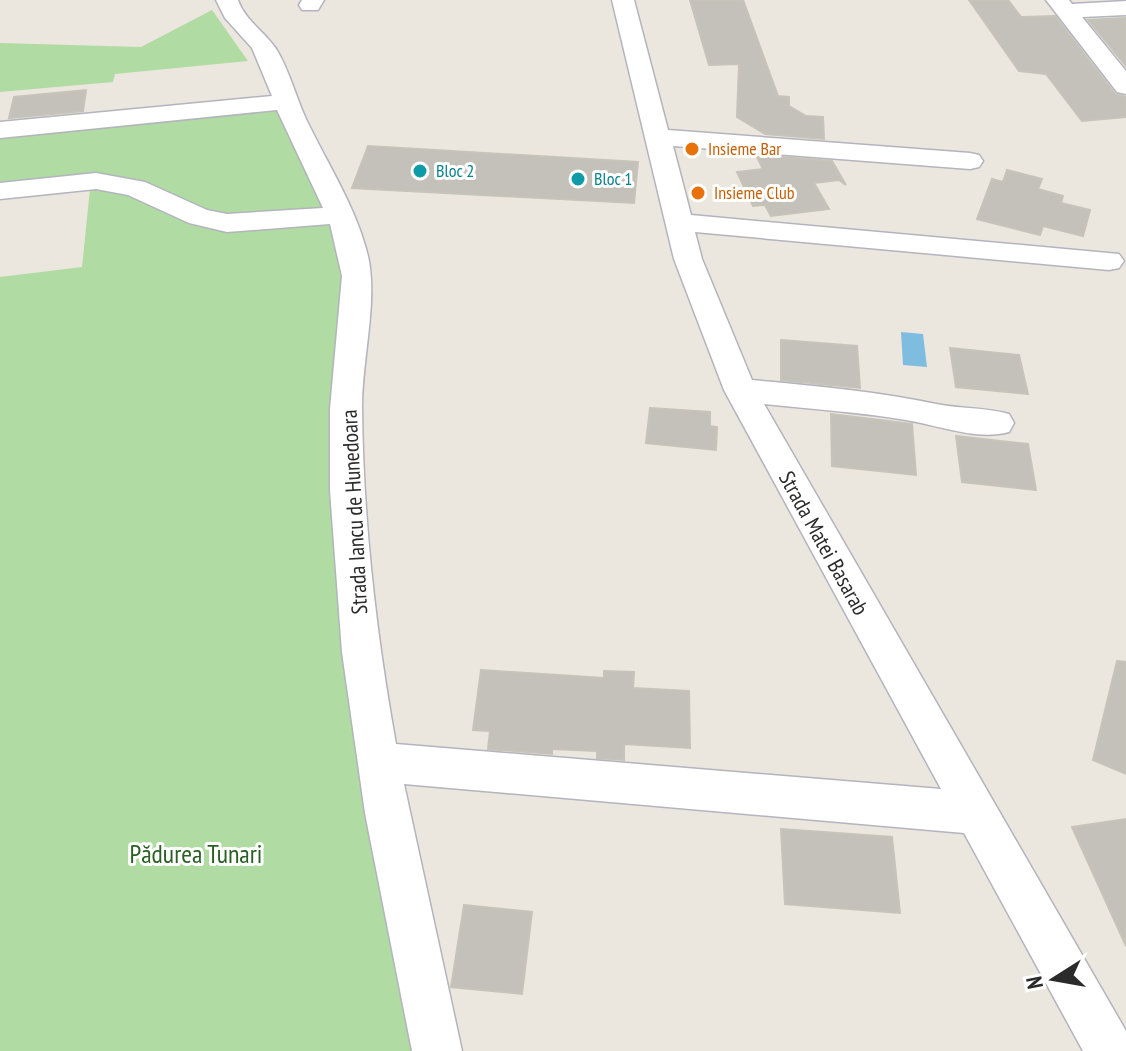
<svg xmlns="http://www.w3.org/2000/svg" width="1126" height="1051" viewBox="0 0 1126 1051" font-family="'PT Sans Narrow',sans-serif">
  <rect width="100%" height="100%" fill="#ebe7df"/>
  <g fill="#b0dba2">
    <polygon points="212,10 248,61 115,74 113,82 0,92 0,43 141,47"/>
    <polygon points="288,106 350,235 346,408 434,1051 0,1051 0,277 82,267 90,189 0,199 0,134"/>
  </g>
  <polygon fill="#7fbde0" points="901,332 923,334 927,367 903,365"/>
  <g fill="#c4c1ba" stroke="#c6c3b9" stroke-width="2">
    <polygon points="690,0 743,0 778,96 789,97 789,106 806,116 823,117 824,139 765,134 737,117 739,64 709,65"/>
    <polygon points="969,0 1008,0 1021,17 1055,16 1115,94 1126,97 1126,117 1082,121 1046,74 1019,71"/>
    <polygon points="1126,18 1126,66 1088,20"/>
    <polygon points="86,90 83,111 9,118 14,97"/>
    <polygon points="368,146 638,162 634,203 352,188"/>
    <polygon points="767,156 832,161 846,185 839,180 814,183 829,209 771,216 765,205 753,206 737,172 763,169 757,157"/>
    <polygon points="1007,170 1042,179 1038,189 1063,196 1061,203 1090,210 1083,236 1043,226 1040,235 977,219 992,179 1003,182"/>
    <polygon points="781,340 857,346 860,388 781,380"/>
    <polygon points="950,348 1019,355 1028,394 956,387"/>
    <polygon points="650,408 710,412 710,426 717,427 716,450 646,443"/>
    <polygon points="831,414 912,424 916,475 832,466"/>
    <polygon points="956,436 1028,444 1036,490 962,482"/>
    <polygon points="1117,661 1126,662 1126,774 1093,760"/>
    <polygon points="481,670 604,678 604,671 634,672 633,688 689,691 690,748 624,744 624,760 597,758 597,751 552,749 552,754 488,749 490,731 473,730"/>
    <polygon points="1126,819 1126,946 1072,827"/>
    <polygon points="781,829 892,837 900,913 785,904"/>
    <polygon points="464,905 532,912 522,994 451,987"/>
  </g>
  <g fill="none" stroke-linecap="round" stroke-linejoin="round">
    <defs>
      <g id="minor">
        <path d="M216 0H238C245 21 267 33 278 52 290 73 296 97 306 119 328 165 356 207 368 256 378 301 362 359 362 407 363 519 376 633 396 744L941 789 724 390 674 259 612 0H634L668 130 970 153 979 155 983 161 979 167 970 169 673 146 691 215 1119 254 1124 261 1119 268 1109 270 695 232 702 259 752 380C814 386 875 391 936 404 960 409 985 407 1009 414L1014 423 1009 432C976 441 938 425 906 420 859 412 811 409 764 404L1126 1031V1051H1083L964 833 404 784 462 1051H412L365 813 342 652 330 490V409L342 276 330 224 227 232 189 223 128 195 96 189 0 199V183L96 173 145 182 207 210 227 214 323 208 277 110 0 138V122L272 96 252 48 225 18Z"/>
        <polygon points="302,0 324,0 318,10 302,10 299,5"/>
        <polygon points="1046,0 1069,0 1072,4 1126,1 1126,15 1082,17 1126,71 1126,94 1117,92"/>
      </g>
    </defs>
    <use href="#minor" stroke="#b3b4bd" stroke-width="3"/>
    <use href="#minor" fill="#fff" fill-rule="evenodd"/>
  </g>
  <g fill="#e8710a" stroke="#fff" stroke-width="3">
    <circle cx="692" cy="149" r="8"/>
    <circle cx="698" cy="193" r="8"/>
  </g>
  <g fill="#0f9aa8" stroke="#fff" stroke-width="3">
    <circle cx="420" cy="171" r="8"/>
    <circle cx="578" cy="179" r="8"/>
  </g>
  <g text-anchor="middle" stroke-width="6" stroke-linejoin="round" paint-order="stroke">
    <g font-size="18" fill="#c56008" stroke="#fff" text-anchor="start">
      <text x="708" y="155">Insieme Bar</text>
      <text x="714" y="199">Insieme Club</text>
    </g>
    <g font-size="18" fill="#0d838f" stroke="#fff" text-anchor="start">
      <text x="436" y="177">Bloc 2</text>
      <text x="594" y="185">Bloc 1</text>
    </g>
    <g font-size="22" fill="#2b2b2b" stroke="#fff">
      <text transform="translate(354 512) rotate(-93)" y="8">Strada Iancu de Hunedoara</text>
      <text transform="translate(824 543) rotate(61)" y="8">Strada Matei Basarab</text>
    </g>
    <g font-size="26" fill="#2a6023" stroke="#fff">
      <text x="196" y="863">Pădurea Tunari</text>
    </g>
  </g>
  <g transform="translate(1054 979) rotate(259)" stroke="#ffffff" stroke-width="6" paint-order="stroke">
  <path d="M0-6L14 30L0 20L-14 30Z" fill="#2b2b2b"/>
  <text y="-12" font-size="22" font-weight="bold" text-anchor="middle" fill="#2b2b2b">N</text>
  </g>
</svg>
